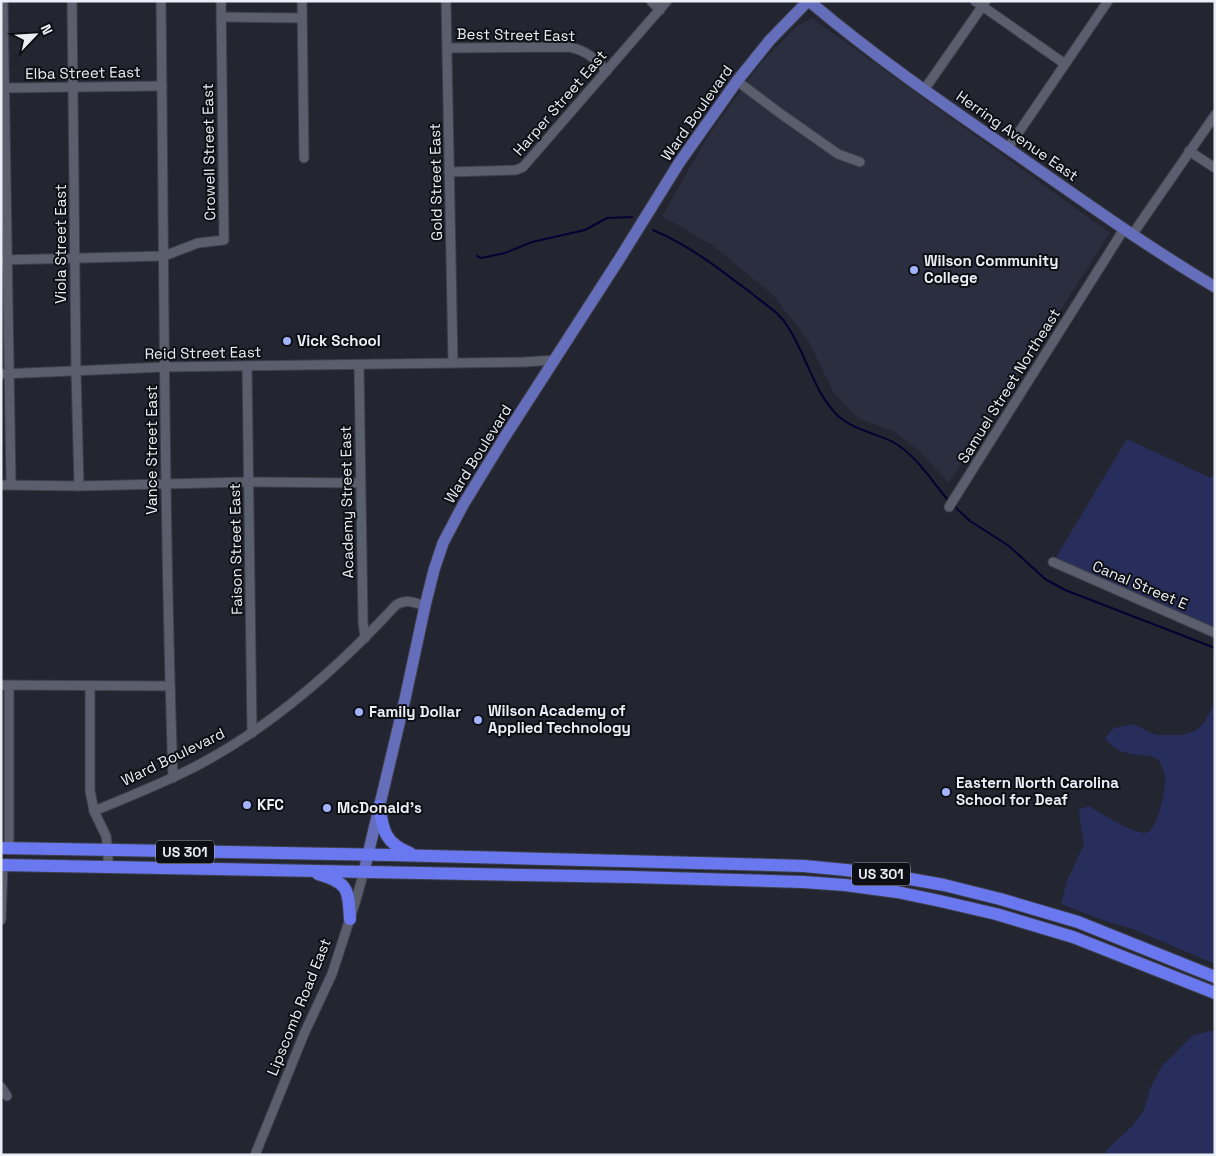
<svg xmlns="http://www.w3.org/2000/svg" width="1216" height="1156" viewBox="0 0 1216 1156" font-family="'Space Grotesk',sans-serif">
  <rect width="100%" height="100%" fill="#232531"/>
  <polygon fill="#2a2e3f" points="812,18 1110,233 949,483 918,450 894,431 859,419 834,393 809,342 773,295 712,245 662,216 710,133 760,64 796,27"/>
  <g fill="#272e5b">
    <polygon points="1127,439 1211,478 1215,472 1215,637 1053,562"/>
    <path d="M1215 703V964L1133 929 1108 922 1061 904 1067 881 1084 844 1079 814 1080 809 1089 806C1099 812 1137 837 1148 832 1158 827 1167 786 1165 775 1164 771 1161 764 1159 761 1149 749 1122 763 1105 738L1114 728 1133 724 1156 735H1182L1195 731 1203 724Z"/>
    <polygon points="1215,1030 1215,1155 1105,1155 1107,1150 1133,1125 1144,1110 1150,1089 1161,1067 1193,1035"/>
  </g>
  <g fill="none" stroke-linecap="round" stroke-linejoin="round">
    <g stroke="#060130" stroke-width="2">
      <path d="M653 230C691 246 722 271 755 296 767 306 780 313 788 327 807 356 813 391 838 416 854 430 875 433 893 442 916 455 931 480 948 500"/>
      <polyline points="477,256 481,258 505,253 532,242 585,230 607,218 632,217"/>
      <polyline points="955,507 970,521 1009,546 1045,579 1065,590 1215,648"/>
    </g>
    <defs>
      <g id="minor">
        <polyline points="3,1 11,485"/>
        <polyline points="72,1 76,371 79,486"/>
        <path d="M161 1C164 260 164 519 173 778"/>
        <polyline points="302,1 304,158"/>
        <polyline points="446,1 453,363"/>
        <polyline points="651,1 660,10"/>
        <polyline points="975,1 1065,64"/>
        <polyline points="221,17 302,18"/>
        <path d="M447 48 569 47C586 50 595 59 607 71"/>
        <polyline points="737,81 781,114 838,154 860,162"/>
        <polyline points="4,88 162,86"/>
        <polyline points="924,90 986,1"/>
        <polyline points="1008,148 1108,1"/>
        <polyline points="1189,151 1215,168"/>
        <polyline points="449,172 516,170 523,167 667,1"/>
        <polyline points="1132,235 1215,115"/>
        <polyline points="1,260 164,256 198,243 224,240 221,1"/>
        <polyline points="359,365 363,622 365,638"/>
        <polyline points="247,366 252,733"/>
        <polyline points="1,374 165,367 524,362 555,360"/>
        <polyline points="1,485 79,486 248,482 360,483"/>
        <polyline points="949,507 1124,229"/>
        <polyline points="1053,562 1215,633"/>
        <polyline points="1,685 170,686"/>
        <polyline points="90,686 90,791 94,811 106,836 108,851 108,866"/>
        <path d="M94 811C130 796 167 782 202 763 276 723 339 667 396 605 406 599 414 602 425 606"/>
        <polyline points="9,849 9,685"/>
        <polyline points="1,920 3,865"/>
        <polyline points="1,1087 7,1096"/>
        <polyline points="255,1155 304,1034 332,974 356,900 364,871"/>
      </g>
      <g id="major">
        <path d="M809 1C875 57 945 105 1016 154 1082 200 1146 246 1215 287"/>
        <polyline points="364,871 405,699 425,606 434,570 443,543 463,505 504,438 620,258 679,163 737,81 770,40 808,1"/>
      </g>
      <g id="highway">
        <path d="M379 806C383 831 385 843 410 853"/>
        <polyline points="1,848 390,855 736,864 804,866 846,870 899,877 944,885 1000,899 1078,922 1215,977"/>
        <polyline points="1,865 632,877 803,882 845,885 897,892 940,901 996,914 1073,937 1215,993"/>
        <path d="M318 874C349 883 348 889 350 919"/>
      </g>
    </defs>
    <use href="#minor" stroke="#3d3f49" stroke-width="11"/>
    <use href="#major" stroke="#3d3f49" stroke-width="13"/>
    <use href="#highway" stroke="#3d3f49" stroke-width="14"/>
    <use href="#minor" stroke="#5b5e6c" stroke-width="9"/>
    <use href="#major" stroke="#646ebb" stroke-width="11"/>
    <use href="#highway" stroke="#6a78f0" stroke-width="12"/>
  </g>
  <g fill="#a3b2fd" stroke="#0d0f14" stroke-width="2">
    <circle cx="914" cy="270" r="5"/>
    <circle cx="287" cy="341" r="5"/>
    <circle cx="359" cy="712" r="5"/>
    <circle cx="478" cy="720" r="5"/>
    <circle cx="946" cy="792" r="5"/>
    <circle cx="247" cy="805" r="5"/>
    <circle cx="327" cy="808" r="5"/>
  </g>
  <g text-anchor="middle" stroke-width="4" stroke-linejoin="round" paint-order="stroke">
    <g fill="#0d0f14" stroke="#a9abb2" stroke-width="1">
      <rect x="156" y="840.5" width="58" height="23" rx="4"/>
      <rect x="852" y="862.5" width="58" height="23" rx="4"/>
    </g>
    <g font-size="14" font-weight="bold" fill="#eceef6">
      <text x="185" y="857">US 301</text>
      <text x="881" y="879">US 301</text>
    </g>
    <g font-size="15" fill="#eceef6" stroke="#0d0f14">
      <text transform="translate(516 35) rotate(1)" y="5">Best Street East</text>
      <text transform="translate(83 73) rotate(-1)" y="5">Elba Street East</text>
      <text transform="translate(560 103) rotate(-49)" y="5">Harper Street East</text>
      <text transform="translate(697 113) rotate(-55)" y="5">Ward Boulevard</text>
      <text transform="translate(1017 136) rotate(35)" y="5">Herring Avenue East</text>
      <text transform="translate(209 152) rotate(-91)" y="5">Crowell Street East</text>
      <text transform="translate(436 182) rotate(-91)" y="5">Gold Street East</text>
      <text transform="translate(61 244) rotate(-90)" y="5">Viola Street East</text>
      <text transform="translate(203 353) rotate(-1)" y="5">Reid Street East</text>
      <text transform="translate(1009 386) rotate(-58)" y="5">Samuel Street Northeast</text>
      <text transform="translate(152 450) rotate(-90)" y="5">Vance Street East</text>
      <text transform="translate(478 454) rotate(-58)" y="5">Ward Boulevard</text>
      <text transform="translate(347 502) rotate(-91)" y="5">Academy Street East</text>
      <text transform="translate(236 549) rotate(-91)" y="5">Faison Street East</text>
      <text transform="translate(1140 585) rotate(23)" y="5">Canal Street E</text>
      <text transform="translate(173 757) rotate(-26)" y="5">Ward Boulevard</text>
      <text transform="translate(299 1007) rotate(-68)" y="5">Lipscomb Road East</text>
    </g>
    <g font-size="15" font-weight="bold" fill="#eceef6" stroke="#0d0f14" text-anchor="start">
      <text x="924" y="266">Wilson Community<tspan x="924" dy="17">College</tspan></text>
      <text x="297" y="346">Vick School</text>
      <text x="488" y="716">Wilson Academy of<tspan x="488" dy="17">Applied Technology</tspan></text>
      <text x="369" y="717">Family Dollar</text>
      <text x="956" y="788">Eastern North Carolina<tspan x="956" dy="17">School for Deaf</tspan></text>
      <text x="257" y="810">KFC</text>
      <text x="337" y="813">McDonald's</text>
    </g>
  </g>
  <rect width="1216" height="1156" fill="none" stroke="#eceef6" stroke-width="5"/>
  <g transform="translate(35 35) rotate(65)" stroke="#0d0f14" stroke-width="4" paint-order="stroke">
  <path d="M0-4L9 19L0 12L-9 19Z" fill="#eceef6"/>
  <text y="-8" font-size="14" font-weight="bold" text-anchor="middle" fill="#eceef6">N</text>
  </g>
</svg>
